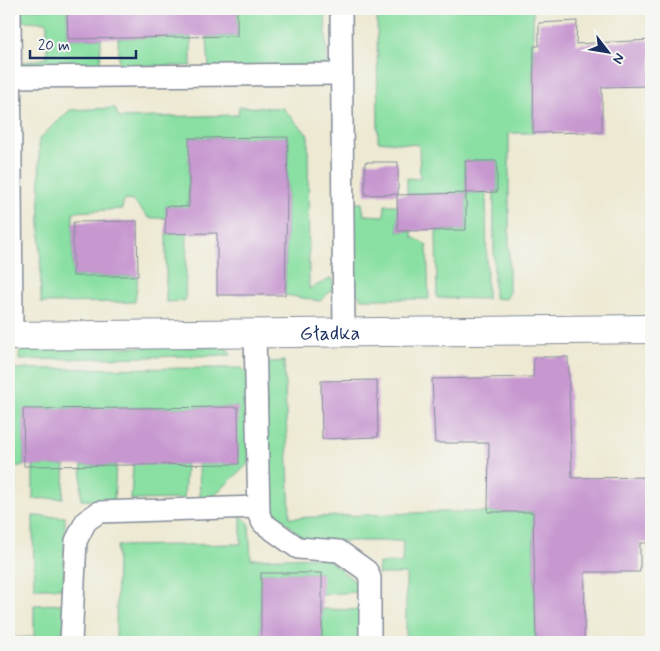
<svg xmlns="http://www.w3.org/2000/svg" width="660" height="651" viewBox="0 0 660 651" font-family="Mynerve,sans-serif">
  <rect width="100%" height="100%" fill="#f6f6f2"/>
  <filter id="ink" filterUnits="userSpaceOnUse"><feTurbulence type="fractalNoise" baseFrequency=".02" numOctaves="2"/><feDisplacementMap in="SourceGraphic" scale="10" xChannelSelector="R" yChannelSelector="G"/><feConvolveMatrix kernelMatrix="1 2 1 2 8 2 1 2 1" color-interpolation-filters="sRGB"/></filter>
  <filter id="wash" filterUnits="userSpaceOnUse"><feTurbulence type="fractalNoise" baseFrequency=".0096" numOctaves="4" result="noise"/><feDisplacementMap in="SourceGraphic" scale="20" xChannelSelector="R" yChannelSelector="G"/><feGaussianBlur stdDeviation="1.12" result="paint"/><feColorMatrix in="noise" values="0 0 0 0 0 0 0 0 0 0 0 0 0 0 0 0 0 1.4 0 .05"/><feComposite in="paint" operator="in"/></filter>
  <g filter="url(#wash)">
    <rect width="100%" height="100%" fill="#ede9d2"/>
    <g fill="#8ae0a3" stroke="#528880">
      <polygon points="21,9 67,9 68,39 101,38 100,67 28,70 22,63 47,58 47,22 21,21"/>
      <polygon points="237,9 325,9 327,65 209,69 207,37 237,36"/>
      <polygon points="377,9 533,9 533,133 509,133 509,294 506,299 494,298 494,192 497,192 497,161 465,161 466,193 486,193 487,299 437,298 436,231 466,230 466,193 407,194 407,178 420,179 419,145 378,141"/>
      <polygon points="191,37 191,66 119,66 118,38"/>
      <polygon points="239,107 283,108 308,135 309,289 332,278 334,288 320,301 285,295 288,137 190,138 185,301 166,302 166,234 175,234 176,207 166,206 166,218 149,218 133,201 124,200 122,209 73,212 73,276 138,276 135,302 41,303 39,139 70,110 115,108 119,118 238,115"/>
      <polygon points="349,203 362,203 364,215 384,216 385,205 398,205 398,231 412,231 412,237 427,245 429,299 361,299 350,284"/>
      <polygon points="20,347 226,347 231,355 19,360"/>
      <polygon points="284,361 290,518 440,512 533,512 536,642 406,642 406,574 378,574 379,563 402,563 403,541 306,541 267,505 266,368 271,362"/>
      <polygon points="242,368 249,375 249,463 211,499 200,499 199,464 238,407 24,409 24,466 9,466 9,369"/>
      <polygon points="133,464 186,464 184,499 131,500"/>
      <polygon points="65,465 63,498 33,499 33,466"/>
      <polygon points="82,465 116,465 114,501 81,500"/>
      <polygon points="241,515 249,523 251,559 325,557 362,587 359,592 322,594 321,573 261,573 261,642 116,642 117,546 241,544"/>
      <polygon points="33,516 65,517 64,588 34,588"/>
      <polygon points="64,604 66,627 52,642 9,642 9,638 34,637 34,605"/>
      <polygon points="322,609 362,610 362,642 322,642"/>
    </g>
    <g id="blocks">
      <g fill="#c798d0">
        <polygon points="67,9 237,9 237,36 68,39"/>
        <polygon points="577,21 576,44 651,40 651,86 602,87 602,132 533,133 534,46 539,46 539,23"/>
        <polygon points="288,137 285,295 217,295 217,233 165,234 166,206 189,207 189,138"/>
        <polygon points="465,161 497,161 497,192 466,193"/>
        <polygon points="365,162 398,162 398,194 365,195"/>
        <polygon points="466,193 466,230 398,231 397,195"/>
        <polygon points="137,221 138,276 73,276 73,222"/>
        <polygon points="534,357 568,357 572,478 651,477 651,543 640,543 640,572 585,572 584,642 536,642 533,512 488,512 489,443 435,443 432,379 533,377"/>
        <polygon points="377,380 378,437 322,439 321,381"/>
        <polygon points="238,407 239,464 24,466 23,409"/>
        <rect x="261" y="573" width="61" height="69"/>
      </g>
    </g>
  </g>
  <g filter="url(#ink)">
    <use href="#blocks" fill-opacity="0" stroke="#848c98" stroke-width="1"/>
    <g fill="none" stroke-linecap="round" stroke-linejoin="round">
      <defs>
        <g id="service">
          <polyline points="10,9 12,336"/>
          <polyline points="341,9 344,332"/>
          <polyline points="11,77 341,74"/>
          <polyline points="255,333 259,515 263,523 298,548 339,551 367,571 370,578 370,642"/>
          <polyline points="71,642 76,541 86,521 99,512 258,507"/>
        </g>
        <g id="minor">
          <path id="s1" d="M9 336 651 329"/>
        </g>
      </defs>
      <use href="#service" stroke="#848c98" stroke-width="24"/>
      <use href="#minor" stroke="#848c98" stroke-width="30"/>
      <use href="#service" stroke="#fff" stroke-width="21"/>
      <use href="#minor" stroke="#fff" stroke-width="28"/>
    </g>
  </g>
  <g text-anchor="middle" stroke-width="4" stroke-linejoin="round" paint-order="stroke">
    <g font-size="20" fill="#1b2f5e" stroke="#f6f6f2">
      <text dy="7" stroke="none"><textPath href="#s1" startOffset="321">Gładka</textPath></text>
    </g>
  </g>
  <rect width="660" height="651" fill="none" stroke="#f6f6f2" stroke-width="30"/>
  <g transform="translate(608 52) rotate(121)" stroke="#f6f6f2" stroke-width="4" paint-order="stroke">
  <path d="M0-4L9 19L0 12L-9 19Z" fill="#1b2f5e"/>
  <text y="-8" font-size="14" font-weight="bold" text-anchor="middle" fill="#1b2f5e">N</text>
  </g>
  <path d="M30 50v8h106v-8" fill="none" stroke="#1b2f5e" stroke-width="2.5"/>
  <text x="38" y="50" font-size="15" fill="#1b2f5e" stroke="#f6f6f2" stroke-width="4" paint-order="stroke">20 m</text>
</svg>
